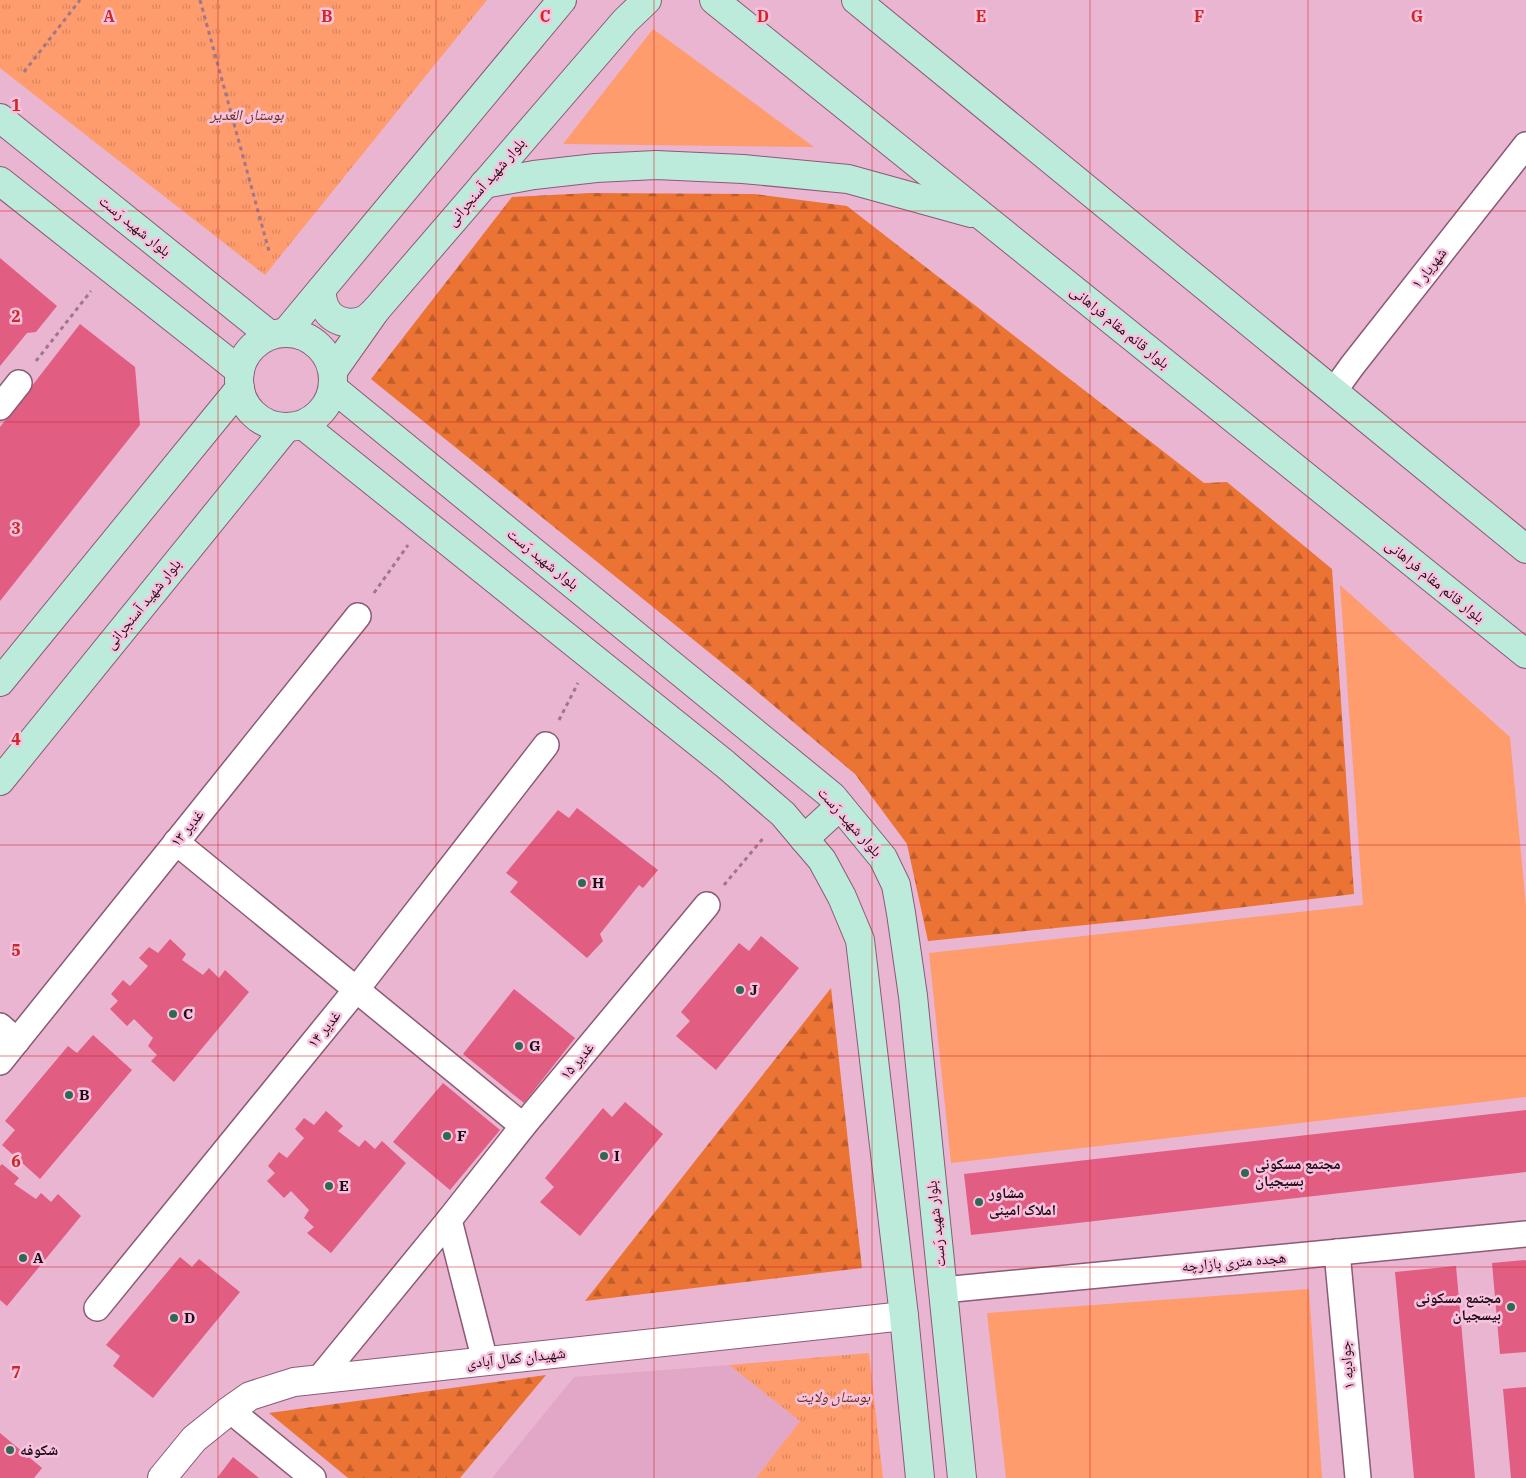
<svg xmlns="http://www.w3.org/2000/svg" width="1526" height="1478" viewBox="0 0 1526 1478" font-family="'IBM Plex Serif','Noto Naskh Arabic',serif">
  <defs>
    <pattern id="forest-firs" width="22" height="20" patternUnits="userSpaceOnUse" patternTransform="scale(1.25)"><rect width="22" height="20" fill="#eb7333"/><path d="M5 1l3.5 6h-7zM16 11l3.5 6h-7z" fill="#be5d2a"/></pattern>
    <pattern id="park-tufts" width="24" height="20" patternUnits="userSpaceOnUse" patternTransform="scale(1.25)"><rect width="24" height="20" fill="#fe9c6d"/><path d="M3 7l-1-3M5 7V3M7 7l1-3M15 17l-1-3M17 17v-4M19 17l1-3" fill="none" stroke="#d9855e"/></pattern>
  </defs>
  <rect width="100%" height="100%" fill="#eab5d1"/>
  <polygon fill="#e2a6c6" points="729,1365 800,1421 756,1478 492,1478 574,1377"/>
  <g fill="#fe9c6d">
    <polygon points="653,29 814,147 563,144"/>
    <polygon points="1340,585 1510,737 1526,906 1526,1097 951,1163 929,953 1363,905"/>
    <polygon points="1309,1289 1322,1478 1006,1478 987,1313"/>
  </g>
  <g fill="url(#forest-firs)">
    <polygon points="590,193 755,194 847,206 1204,483 1227,482 1332,569 1354,894 1145,919 928,941 907,844 855,774 742,679 371,379 512,197"/>
    <polygon points="831,988 862,1268 585,1301"/>
    <polygon points="546,1375 460,1478 348,1478 269,1413"/>
  </g>
  <g fill="url(#park-tufts)">
    <polygon points="0,0 487,0 265,275 0,68"/>
    <polygon points="869,1353 883,1478 756,1478 800,1421 729,1365"/>
  </g>
  <g fill="#e15d82">
    <polygon points="0,258 57,306 36,332 27,333 0,366"/>
    <polygon points="80,324 135,367 140,425 0,601 0,427"/>
    <polygon points="577,808 658,870 643,888 639,885 600,934 603,941 587,958 510,892 518,882 506,873 558,810 569,818"/>
    <polygon points="761,936 799,968 716,1070 676,1036 690,1021 681,1012 739,943 749,951"/>
    <polygon points="170,939 186,954 182,960 203,975 209,968 219,978 225,970 249,992 174,1082 151,1061 157,1055 148,1046 153,1038 134,1019 127,1026 110,1009 118,1001 111,994 123,980 130,986 148,966 139,958 149,947 158,953"/>
    <polygon points="514,989 575,1038 524,1103 463,1054"/>
    <polygon points="93,1035 132,1070 40,1179 2,1145 15,1130 5,1121 68,1046 77,1053"/>
    <polygon points="443,1083 500,1130 450,1190 393,1142"/>
    <polygon points="625,1102 663,1134 580,1236 540,1202 554,1187 545,1178 603,1108 612,1117"/>
    <polygon points="1526,1110 1526,1172 971,1235 964,1174"/>
    <polygon points="326,1111 343,1126 338,1131 359,1147 365,1140 375,1149 382,1141 406,1163 331,1253 307,1233 314,1227 304,1218 309,1210 291,1191 284,1198 267,1181 275,1173 268,1166 279,1152 287,1158 304,1138 295,1129 304,1118 314,1125"/>
    <polygon points="2,1164 19,1178 14,1184 36,1199 41,1193 51,1202 58,1194 81,1216 7,1306 0,1300 0,1166"/>
    <polygon points="180,1257 192,1267 199,1259 240,1292 153,1398 113,1366 120,1356 106,1345"/>
    <polygon points="1525,1260 1526,1261 1526,1352 1500,1354 1492,1263"/>
    <polygon points="1456,1266 1475,1478 1414,1478 1395,1272"/>
    <polygon points="1526,1387 1526,1478 1511,1478 1503,1389"/>
    <polygon points="0,1433 42,1468 34,1478 0,1478"/>
    <polygon points="233,1457 259,1478 217,1478"/>
  </g>
  <g fill="none" stroke-linecap="round" stroke-linejoin="round">
    <defs>
      <g id="minor">
        <polyline points="1334,391 1352,366 1526,145"/>
        <polyline points="0,407 19,383"/>
        <polyline points="176,842 523,1126"/>
        <polyline points="0,1026 17,1041"/>
        <polyline points="0,1062 358,616"/>
        <polyline points="449,1220 485,1361"/>
        <polyline points="1337,1252 1358,1478"/>
        <polyline points="943,1290 1526,1234"/>
        <polyline points="97,1308 356,990 546,745"/>
        <polyline points="319,1379 449,1220 523,1126 707,905"/>
        <polyline points="230,1410 313,1478"/>
      </g>
      <polyline id="tertiary" points="162,1478 194,1439 230,1410 250,1396 294,1382 904,1316"/>
      <g id="secondary">
        <polyline points="714,0 1526,654"/>
        <polyline points="856,0 1526,549"/>
        <polyline points="0,118 270,335"/>
        <polyline points="0,181 240,371"/>
        <polyline points="484,184 534,175 596,168 656,165 743,169 848,179 971,213"/>
        <path d="M322 289C322 293 322 298 323 301 327 320 347 327 364 320 368 318 372 314 376 310"/>
        <polyline points="286,332 562,0"/>
        <circle cx="286" cy="380" r="47"/>
        <polyline points="333,371 376,310 625,21 647,0"/>
        <polyline points="333,388 832,796 883,858 896,885 901,913 913,996 962,1478"/>
        <polyline points="303,425 725,764 783,814 822,860 842,897 860,940 904,1316 920,1478"/>
        <polyline points="0,682 240,388"/>
        <polyline points="0,781 286,428"/>
        <polyline points="804,839 840,806"/>
      </g>
    </defs>
    <use href="#minor" stroke="#8a5b75" stroke-width="28"/>
    <use href="#tertiary" stroke="#8a5b75" stroke-width="30"/>
    <use href="#secondary" stroke="#8a5b75" stroke-width="30"/>
    <g stroke="#9f778c" stroke-width="3" stroke-dasharray="4 4" stroke-linecap="butt">
      <polyline points="200,0 269,251"/>
      <polyline points="24,72 80,0"/>
      <polyline points="36,361 91,291"/>
      <polyline points="374,593 408,545"/>
      <polyline points="559,720 578,683"/>
      <polyline points="724,885 765,836"/>
    </g>
    <use href="#minor" stroke="#fff" stroke-width="25"/>
    <use href="#tertiary" stroke="#fff" stroke-width="28"/>
    <use href="#secondary" stroke="#bcebdc" stroke-width="28"/>
  </g>
  <path fill="none" stroke="#cd2727" stroke-width="1" stroke-opacity="0.55" d="M218 0V1478M436 0V1478M654 0V1478M872 0V1478M1090 0V1478M1308 0V1478M0 211H1526M0 422H1526M0 633H1526M0 845H1526M0 1056H1526M0 1267H1526"/>
  <g fill="#2f6953" stroke="#f8c2de" stroke-width="2">
    <circle cx="582" cy="883" r="5"/>
    <circle cx="740" cy="990" r="5"/>
    <circle cx="173" cy="1014" r="5"/>
    <circle cx="519" cy="1046" r="5"/>
    <circle cx="69" cy="1095" r="5"/>
    <circle cx="447" cy="1136" r="5"/>
    <circle cx="604" cy="1156" r="5"/>
    <circle cx="1245" cy="1173" r="5"/>
    <circle cx="329" cy="1186" r="5"/>
    <circle cx="979" cy="1202" r="5"/>
    <circle cx="23" cy="1258" r="5"/>
    <circle cx="1511" cy="1307" r="5"/>
    <circle cx="174" cy="1318" r="5"/>
    <circle cx="10" cy="1450" r="5"/>
  </g>
  <g text-anchor="middle" stroke-width="5" stroke-linejoin="round" paint-order="stroke">
    <g font-size="15" font-style="italic" fill="#603018" stroke="#f8c2de">
      <text x="247" y="120">بوستان الغدیر</text>
      <text x="833" y="1402">بوستان ولایت</text>
    </g>
    <g font-size="15" fill="#1f0d17" stroke="#f8c2de">
      <text transform="translate(486 182) rotate(-49)" y="5">بلوار شهید آسنجرانی</text>
      <text transform="translate(135 226) rotate(39)" y="5">بلوار شهید رَست</text>
      <text transform="translate(1429 268) rotate(-52)" y="5">شهریار ۱</text>
      <text transform="translate(1120 327) rotate(39)" y="5">بلوار قائم مقام فراهانی</text>
      <text transform="translate(543 559) rotate(39)" y="5">بلوار شهید رَست</text>
      <text transform="translate(1435 581) rotate(39)" y="5">بلوار قائم مقام فراهانی</text>
      <text transform="translate(143 604) rotate(-51)" y="5">بلوار شهید آسنجرانی</text>
      <text transform="translate(850 822) rotate(48)" y="5">بلوار شهید رَست</text>
      <text transform="translate(187 828) rotate(-51)" y="5">غدیر ۱۳</text>
      <text transform="translate(324 1029) rotate(-51)" y="5">غدیر ۱۴</text>
      <text transform="translate(577 1061) rotate(-50)" y="5">غدیر ۱۵</text>
      <text transform="translate(936 1224) rotate(-96)" y="5">بلوار شهید رَست</text>
      <text transform="translate(1234 1262) rotate(-5)" y="5">هجده متری بازارچه</text>
      <text transform="translate(516 1358) rotate(-6)" y="5">شهیدان کمال آبادی</text>
      <text transform="translate(1347 1365) rotate(-95)" y="5">جوادیه ۱</text>
    </g>
    <g font-size="15" font-weight="bold" fill="#1f0d17" stroke="#f8c2de" text-anchor="start">
      <text x="592" y="888">H</text>
      <text x="750" y="995">J</text>
      <text x="183" y="1019">C</text>
      <text x="529" y="1051">G</text>
      <text x="79" y="1100">B</text>
      <text x="457" y="1141">F</text>
      <text x="614" y="1161">I</text>
      <text x="1255" y="1169">مجتمع مسکونی<tspan x="1255" dy="17">بسیجیان</tspan></text>
      <text x="339" y="1191">E</text>
      <text x="989" y="1198">مشاور<tspan x="989" dy="17">املاک امینی</tspan></text>
      <text x="33" y="1263">A</text>
      <text x="1501" y="1303" text-anchor="end">مجتمع مسکونی<tspan x="1501" dy="17">بیسجیان</tspan></text>
      <text x="184" y="1323">D</text>
      <text x="20" y="1455">شکوفه</text>
    </g>
  </g>
  <g font-size="16" text-anchor="middle" font-weight="bold" fill="#cd2727" stroke="#f8c2de" stroke-width="5" stroke-linejoin="round" paint-order="stroke">
    <text x="109" y="22">A</text>
    <text x="327" y="22">B</text>
    <text x="545" y="22">C</text>
    <text x="763" y="22">D</text>
    <text x="981" y="22">E</text>
    <text x="1199" y="22">F</text>
    <text x="1417" y="22">G</text>
    <text x="16" y="111">1</text>
    <text x="16" y="322">2</text>
    <text x="16" y="534">3</text>
    <text x="16" y="745">4</text>
    <text x="16" y="956">5</text>
    <text x="16" y="1167">6</text>
    <text x="16" y="1378">7</text>
  </g>
</svg>
